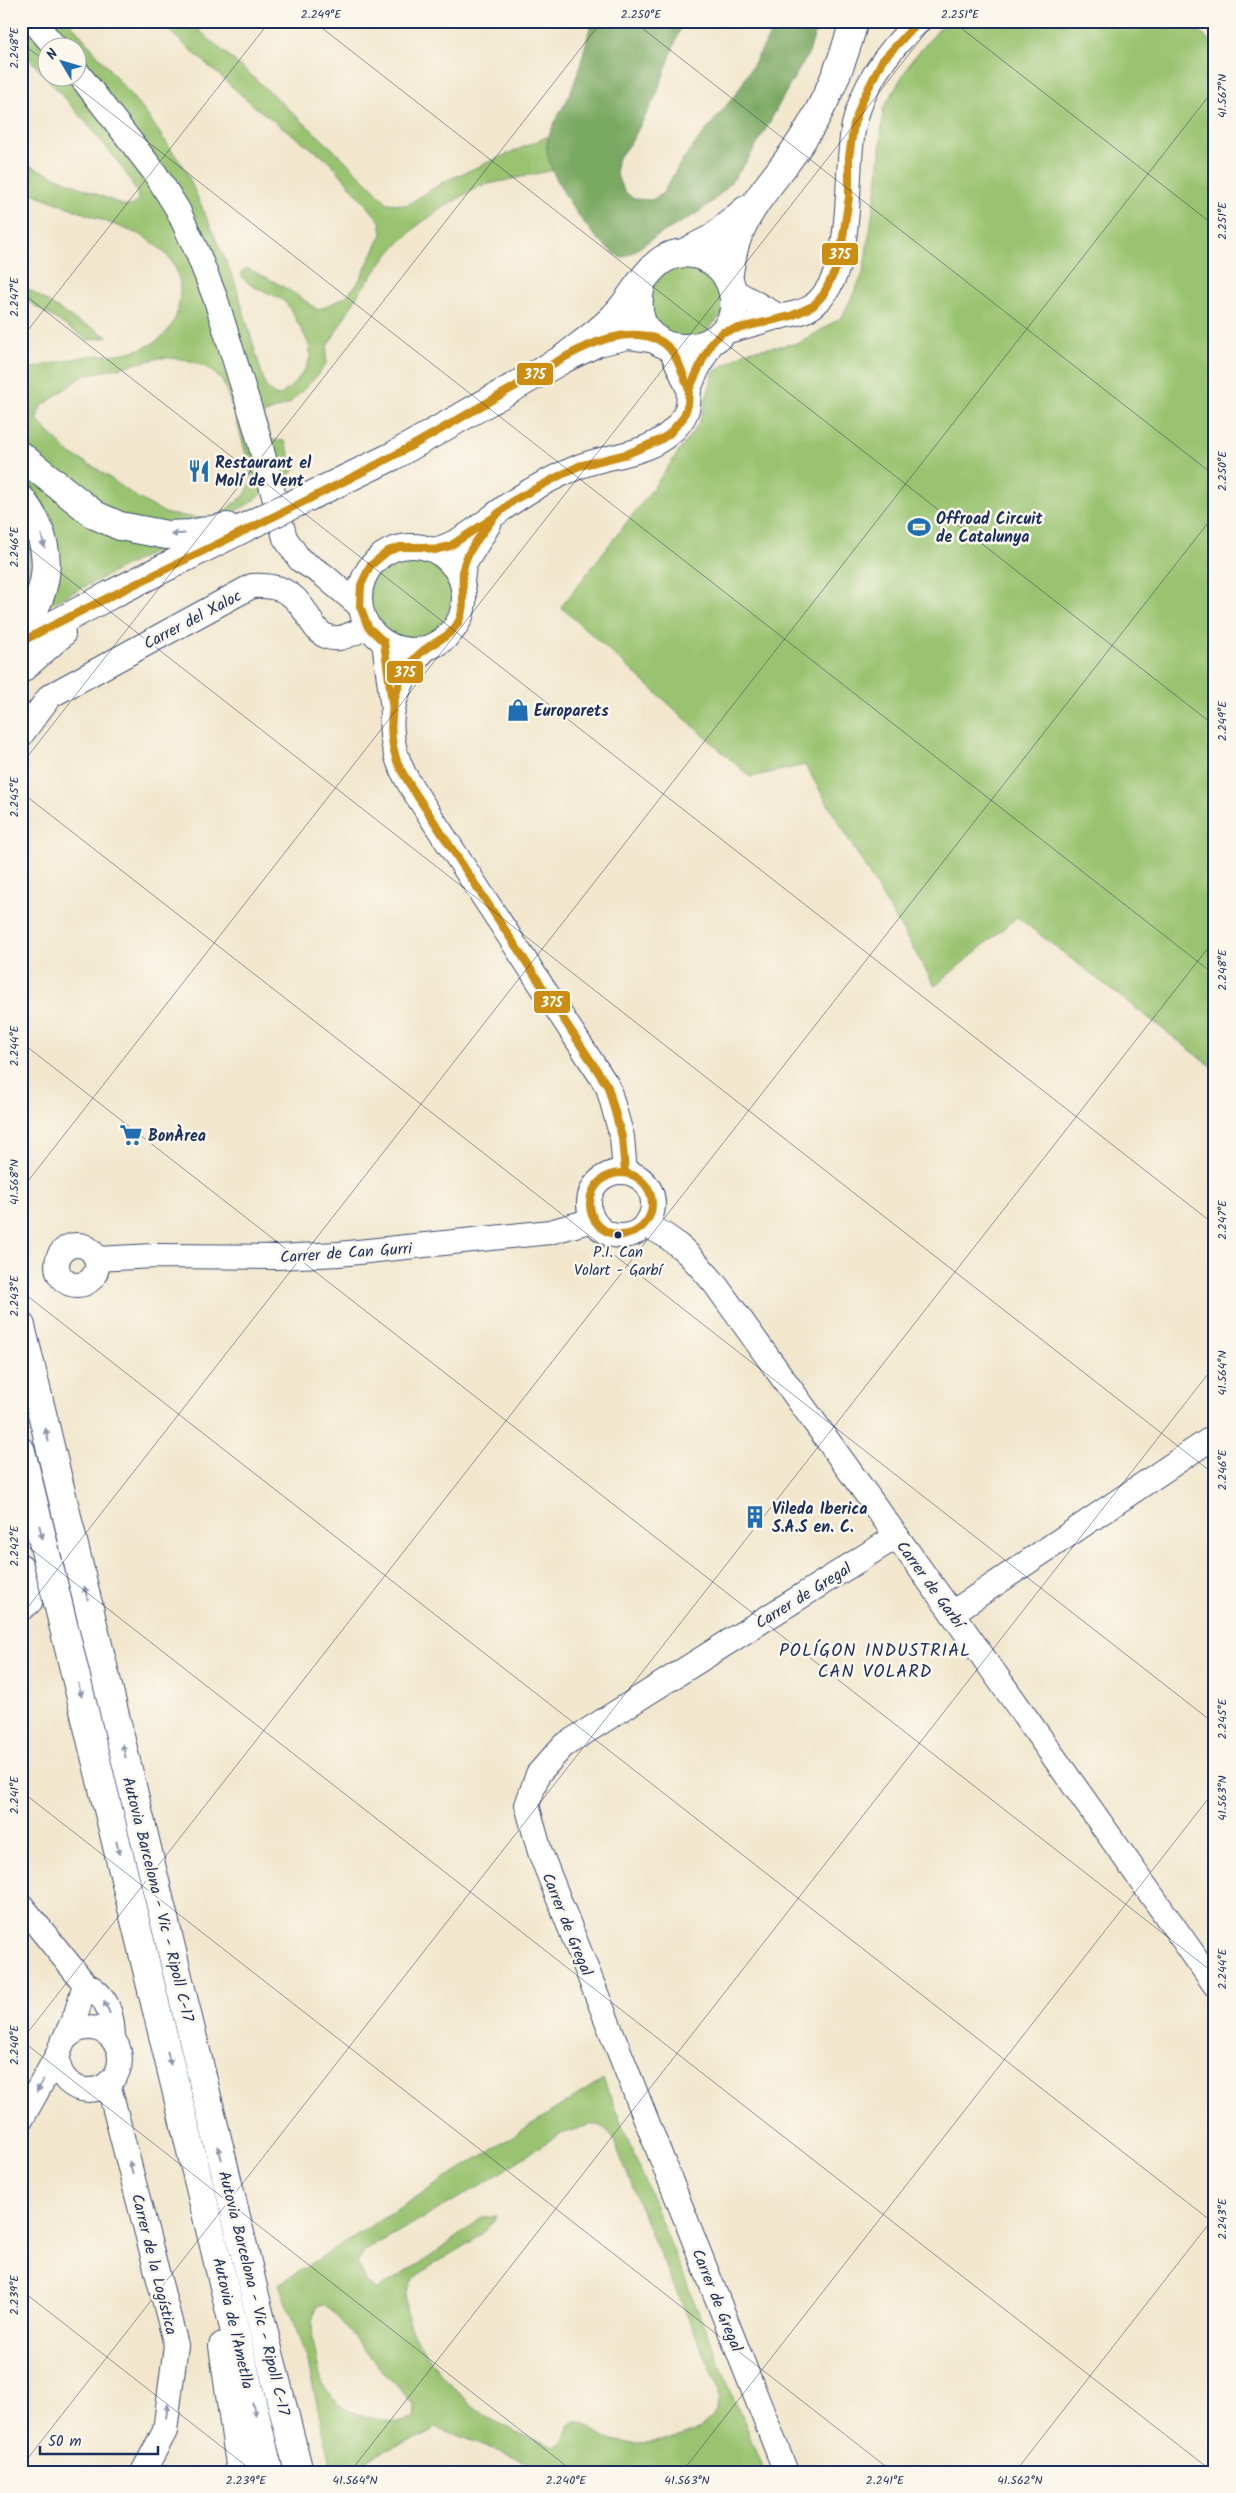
<svg xmlns="http://www.w3.org/2000/svg" width="1236" height="2493" viewBox="0 0 1236 2493" font-family="Kalam,sans-serif">
  <rect width="100%" height="100%" fill="#fbf7ec"/>
  <filter id="ink" filterUnits="userSpaceOnUse"><feTurbulence type="fractalNoise" baseFrequency=".02" numOctaves="2"/><feDisplacementMap in="SourceGraphic" scale="10" xChannelSelector="R" yChannelSelector="G"/><feConvolveMatrix kernelMatrix="1 2 1 2 8 2 1 2 1" color-interpolation-filters="sRGB"/></filter>
  <filter id="wash" filterUnits="userSpaceOnUse"><feTurbulence type="fractalNoise" baseFrequency=".0096" numOctaves="4" result="noise"/><feDisplacementMap in="SourceGraphic" scale="20" xChannelSelector="R" yChannelSelector="G"/><feGaussianBlur stdDeviation="1.12" result="paint"/><feColorMatrix in="noise" values="0 0 0 0 0 0 0 0 0 0 0 0 0 0 0 0 0 1.4 0 .05"/><feComposite in="paint" operator="in"/></filter>
  <g filter="url(#wash)">
    <rect width="100%" height="100%" fill="#f2e7cd"/>
    <g fill="#99c36f" stroke="#5a7966" fill-rule="evenodd">
      <path d="M21 21H69L145 112 185 169 235 282 265 385 273 394 279 396C291 388 313 366 310 350 308 340 302 330 297 322 293 315 290 307 285 302 272 291 253 291 242 277V272L246 268C272 279 295 293 318 310L345 297 358 283 382 234 380 221 330 162 255 107 158 21H188L252 76 346 161 388 203 407 205 445 181 549 136 547 147 553 170 480 186 442 208 417 226 391 251 360 291 327 347 326 364 315 378 289 404 263 414 271 440 285 441 295 470 247 505 62 598 21 621V370C44 366 66 360 88 356 98 355 109 355 119 354 158 348 179 331 180 291 181 265 162 247 141 235L21 189V162L125 206H133L138 199C138 175 42 74 21 49ZM48 48H78V78H48ZM160 358C183 357 206 362 222 381 229 390 250 466 252 480L245 495 218 516 210 519 167 514 138 498 96 468 70 454 38 421V413L42 406 83 376Z"/>
      <polygon points="950,21 1184,21 1215,44 1215,1069 1017,917 935,986 805,765 750,777 561,607 651,491 699,423 714,372 747,351 800,343 842,317 863,274 878,178 883,109 912,60 942,26"/>
      <polygon points="692,264 715,276 724,312 699,339 664,333 650,313 651,289 667,270"/>
      <polygon points="21,284 78,322 93,328 108,337 88,340 21,297"/>
      <circle cx="410" cy="597" r="41"/>
      <path d="M603 2079 764 2472 562 2471 524 2461 436 2427 432 2432 374 2455 357 2467V2472H332L307 2359 279 2284ZM589 2125C600 2124 607 2128 613 2138L654 2241 717 2383C718 2392 720 2404 715 2413 699 2440 640 2448 613 2440 599 2436 590 2425 576 2421L570 2424C567 2434 565 2442 555 2447 532 2439 509 2430 488 2417 458 2398 382 2319 413 2281 432 2258 488 2241 496 2216L483 2217 430 2257 376 2290 365 2282 357 2263 364 2251 480 2186 558 2135ZM324 2304 334 2313 379 2367 413 2403C427 2437 362 2416 350 2411 342 2407 335 2401 329 2394 320 2383 318 2365 315 2351 312 2338 310 2318 317 2306Z"/>
    </g>
    <path fill="#7aa962" stroke="#4a6c60" d="M592 21H683L656 96 633 139 617 160 616 172 620 183 625 192 634 199 652 200 663 193 682 160 738 91 778 21H818L810 50 804 62C775 105 754 164 715 199 698 215 679 223 660 234 646 242 636 252 621 258 612 251 602 245 595 236 579 219 545 170 547 146 549 126 564 109 571 91 581 68 585 44 592 21Z"/>
  </g>
  <g filter="url(#ink)">
    <g fill="none" stroke-linecap="round" stroke-linejoin="round">
      <defs>
        <g id="minor">
          <polyline points="33,21 56,48"/>
          <polyline points="78,73 155,173 178,210 198,254 216,300 257,432 285,538 300,560 322,574 360,606"/>
          <polyline points="732,290 780,317"/>
          <path d="M723 332C741 328 759 322 778 317 790 314 802 314 813 306 858 270 843 176 854 125 863 84 889 49 919 21"/>
          <polyline points="670,347 689,390"/>
          <circle cx="412" cy="598" r="52"/>
          <path d="M434 550C464 543 488 518 514 501 533 488 556 476 578 467 607 455 644 456 670 433 678 426 686 416 688 405 689 400 688 395 689 390 694 373 704 357 712 342"/>
          <polyline points="462,582 464,565 489,524"/>
          <polyline points="384,642 392,702"/>
          <path d="M425 649C386 694 380 737 412 788L608 1087 622 1137 625 1172"/>
          <path d="M21 735 50 696 252 586C316 581 301 642 339 638 348 637 359 630 368 627"/>
          <circle cx="621" cy="1204" r="32"/>
          <path d="M645 1225C675 1237 695 1260 715 1284L952 1613 1215 1985"/>
          <circle cx="77" cy="1265" r="20"/>
          <polyline points="97,1259 153,1256 278,1257 339,1254 550,1232 593,1220"/>
          <polyline points="21,1566 30,1602 21,1609"/>
          <polyline points="952,1613 1215,1436"/>
          <path d="M21 1905 85 1984C108 1995 113 2016 113 2040"/>
          <circle cx="89" cy="2059" r="31"/>
          <polyline points="63,2042 76,2014 85,1984"/>
          <polyline points="108,2083 176,2345 165,2431 143,2472"/>
          <polyline points="21,2120 59,2052"/>
          <polyline points="786,2472 540,1852 527,1805 538,1774 563,1746 897,1536"/>
        </g>
        <g id="highway">
          <polyline points="684,253 713,238 746,210"/>
          <path d="M728 279C730 266 732 253 736 241 749 203 781 173 802 140 825 105 843 62 854 21"/>
          <path d="M563 359C580 345 600 332 615 316 639 292 652 247 693 254 710 257 724 268 730 283 760 361 619 377 641 285"/>
          <polyline points="21,456 95,515 120,526 167,535 190,534 227,527"/>
          <path d="M21 499C53 540 55 586 21 628"/>
          <polyline points="298,502 393,456 563,359 598,342 628,335 656,339"/>
          <polyline points="21,642 110,595 260,520"/>
          <polyline points="21,669 61,634"/>
          <polyline points="21,1326 265,2337 299,2472"/>
          <polyline points="21,1451 269,2472"/>
          <polyline points="223,2346 241,2472"/>
        </g>
      </defs>
      <use href="#minor" stroke="#3b4b6f" stroke-width="26"/>
      <use href="#highway" stroke="#3b4b6f" stroke-width="30"/>
      <use href="#minor" stroke="#fff" stroke-width="24"/>
      <use href="#highway" stroke="#fff" stroke-width="28"/>
      <defs>
        <polyline id="highway-bridge" points="260,520 298,502"/>
      </defs>
      <use href="#highway-bridge" stroke="#3b4b6f" stroke-width="30" stroke-linecap="butt"/>
      <use href="#highway-bridge" stroke="#fff" stroke-width="28"/>
      <defs>
        <g id="bus-1">
          <path d="M494 517C484 532 469 547 464 565 460 584 467 603 459 621 451 637 437 640 424 650 394 673 385 723 396 758 399 769 406 778 412 788L608 1087 622 1137 625 1172"/>
          <path d="M21 642C144 577 271 521 393 456 434 434 474 410 514 387 549 367 597 332 638 335 674 337 678 362 689 390"/>
          <polyline points="393,710 384,642 368,627 360,606 361,585 370,566 388,551 400,547 423,547 434,550 450,546 494,517 514,500 559,476 579,466 627,454 660,440 669,434 683,418 688,405 689,390 703,359 712,342 723,332 791,316 813,306 823,295 839,263 849,197 849,157 854,124 862,101 882,61 919,21"/>
          <circle cx="621" cy="1204" r="31"/>
        </g>
      </defs>
      <use href="#bus-1" stroke="#fbf7ec" stroke-width="11"/>
      <use href="#bus-1" stroke="#cb8e13" stroke-width="8"/>
    </g>
    <defs><path id="oneway-solid" d="M-6-.8H1V-3.2L6.5 0L1 3.2V.8H-6Z" transform="scale(1.25)"/></defs>
    <g fill="#8d97ae">
      <use href="#oneway-solid" transform="translate(178 534) rotate(177)"/>
      <use href="#oneway-solid" transform="translate(43 541) rotate(77)"/>
      <use href="#oneway-solid" transform="translate(47 1435) rotate(-104)"/>
      <use href="#oneway-solid" transform="translate(41 1532) rotate(76)"/>
      <use href="#oneway-solid" transform="translate(86 1593) rotate(-104)"/>
      <use href="#oneway-solid" transform="translate(80 1690) rotate(76)"/>
      <use href="#oneway-solid" transform="translate(124 1751) rotate(-104)"/>
      <use href="#oneway-solid" transform="translate(118 1848) rotate(76)"/>
      <use href="#oneway-solid" transform="translate(107 2007) rotate(-114)"/>
      <use href="#oneway-solid" transform="translate(169 2058) rotate(76)"/>
      <use href="#oneway-solid" transform="translate(40 2086) rotate(119)"/>
      <use href="#oneway-solid" transform="translate(220 2153) rotate(-104)"/>
      <use href="#oneway-solid" transform="translate(131 2168) rotate(-104)"/>
      <use href="#oneway-solid" transform="translate(254 2409) rotate(76)"/>
      <use href="#oneway-solid" transform="translate(167 2411) rotate(-82)"/>
    </g>
  </g>
  <path fill="none" stroke="#1b2f5e" stroke-width="1" stroke-opacity="0.45" d="M313 21 1215 726M633 21 1215 476M952 21 1215 226M21 43 48 63M66 78 1215 975M21 292 1215 1225M21 339 270 21M21 542 1215 1475M21 765 602 21M21 792 1215 1724M21 1042 1215 1974M21 1190 935 21M21 1291 1215 2224M21 1541 1213 2472M21 1616 1215 88M21 1791 893 2472M21 2040 574 2472M21 2041 1215 514M21 2290 254 2472M21 2467 1215 939M350 2472 1215 1365M682 2472 1215 1790M1015 2472 1215 2216"/>
  <defs>
    <symbol id="restaurant-bare" viewBox="-9 -9 18 18"><path d="M-5-6h1v4h1v-4h1v4h1v-4h1v5L-1.5 .5V6h-2V.5L-5-1ZM5-6V6H3V1.5H1.5Q1.5-4 5-6Z" fill="#1f6fb2" stroke="#fbf7ec" stroke-width="2.5" paint-order="stroke"/></symbol>
    <symbol id="stadium-bare" viewBox="-9 -9 18 18"><path d="M0-5a6.5 5 0 1 0 0 10a6.5 5 0 1 0 0-10ZM-3.5-1.8h7v3.6h-7Z" fill="#1f6fb2" stroke="#fbf7ec" stroke-width="2.5" paint-order="stroke"/></symbol>
    <symbol id="shop-bare" viewBox="-9 -9 18 18"><path d="M-5-2.5h2.3a2.7 3.5 0 0 1 5.4 0H5L5.5 6h-11ZM-1.5-2.5h3a1.5 2.3 0 0 0-3 0Z" fill="#1f6fb2" stroke="#fbf7ec" stroke-width="2.5" paint-order="stroke"/></symbol>
    <symbol id="supermarket-bare" viewBox="-9 -9 18 18"><path d="M-6-5.5h2.5l.6 2H6L4.5 2H-2.5L-4.4-4H-6ZM-1.5 3.2a1.3 1.3 0 1 0 .1 0ZM3 3.2a1.3 1.3 0 1 0 .1 0Z" fill="#1f6fb2" stroke="#fbf7ec" stroke-width="2.5" paint-order="stroke"/></symbol>
    <symbol id="building-bare" viewBox="-9 -9 18 18"><path d="M-4-6H4V6H1V3H-1V6H-4ZM-2.5-4.3h1.7v1.8h-1.7ZM.8-4.3h1.7v1.8H.8ZM-2.5-1h1.7V.8h-1.7ZM.8-1h1.7V.8H.8Z" fill="#1f6fb2" stroke="#fbf7ec" stroke-width="2.5" paint-order="stroke"/></symbol>
  </defs>
  <g fill-rule="evenodd">
    <use href="#restaurant-bare" x="183" y="455" width="32" height="32"/>
    <use href="#stadium-bare" x="903" y="511" width="32" height="32"/>
    <use href="#shop-bare" x="502" y="694" width="32" height="32"/>
    <use href="#supermarket-bare" x="115" y="1119" width="32" height="32"/>
    <use href="#building-bare" x="739" y="1501" width="32" height="32"/>
  </g>
  <circle fill="#1b2f5e" stroke="#fbf7ec" stroke-width="2" cx="618" cy="1235" r="4.5"/>
  <g text-anchor="middle" stroke-width="5" stroke-linejoin="round" paint-order="stroke">
    <g font-size="15" fill="#1b2f5e" stroke="#fbf7ec">
      <text x="618" y="1257">P.I. Can<tspan x="618" dy="18">Volart - Garbí</tspan></text>
    </g>
    <g font-size="16" font-weight="bold" fill="#1b2f5e" stroke="#fbf7ec" text-anchor="start">
      <text x="215" y="468">Restaurant el<tspan x="215" dy="18">Molí de Vent</tspan></text>
      <text x="936" y="524">Offroad Circuit<tspan x="936" dy="18">de Catalunya</tspan></text>
      <text x="534" y="716">Europarets</text>
      <text x="148" y="1141">BonÀrea</text>
      <text x="772" y="1514">Vileda Iberica<tspan x="772" dy="18">S.A.S en. C.</tspan></text>
    </g>
    <g font-size="16" fill="#1b2f5e" stroke="#fbf7ec">
      <text transform="translate(192 619) rotate(-28)" y="6">Carrer del Xaloc</text>
      <text transform="translate(346 1252) rotate(-4)" y="6">Carrer de Can Gurri</text>
      <text transform="translate(931 1584) rotate(54)" y="6">Carrer de Garbí</text>
      <text transform="translate(803 1595) rotate(-32)" y="6">Carrer de Gregal</text>
      <text transform="translate(159 1899) rotate(76)" y="6">Autovia Barcelona - Vic - Ripoll C-17</text>
      <text transform="translate(568 1924) rotate(68)" y="6">Carrer de Gregal</text>
      <text transform="translate(155 2264) rotate(76)" y="6">Carrer de la Logística</text>
      <text transform="translate(255 2293) rotate(76)" y="6">Autovia Barcelona - Vic - Ripoll C-17</text>
      <text transform="translate(718 2300) rotate(68)" y="6">Carrer de Gregal</text>
      <text transform="translate(234 2323) rotate(77)" y="6">Autovia de l'Ametlla</text>
    </g>
    <g font-size="18" letter-spacing="1" fill="#1b2f5e" stroke="#fbf7ec">
      <text x="875" y="1656">POLÍGON INDUSTRIAL<tspan x="875" dy="21">CAN VOLARD</tspan></text>
    </g>
  </g>
  <g stroke="#fbf7ec" stroke-width="2">
    <rect x="821" y="242" width="38" height="24" rx="5" fill="#cb8e13"/>
    <rect x="516" y="362" width="38" height="24" rx="5" fill="#cb8e13"/>
    <rect x="386" y="660" width="38" height="24" rx="5" fill="#cb8e13"/>
    <rect x="533" y="990" width="38" height="24" rx="5" fill="#cb8e13"/>
  </g>
  <g font-size="14" text-anchor="middle" font-weight="bold" fill="#fff">
    <text x="840" y="259">375</text>
    <text x="535" y="379">375</text>
    <text x="405" y="677">375</text>
    <text x="552" y="1007">375</text>
  </g>
  <rect width="1236" height="2493" fill="none" stroke="#fbf7ec" stroke-width="55"/>
  <g transform="translate(62 62) rotate(308)"><circle r="24" fill="#fbf7ec" stroke="#a1a7b3"/>
  <path d="M0-4L9 19L0 12L-9 19Z" fill="#1f6fb2"/>
  <text y="-8" font-size="14" font-weight="bold" text-anchor="middle" fill="#1b2f5e">N</text>
  </g>
  <path d="M40 2446v8h118v-8" fill="none" stroke="#1b2f5e" stroke-width="2.5"/>
  <text x="48" y="2446" font-size="15" fill="#1b2f5e" stroke="#fbf7ec" stroke-width="4" paint-order="stroke">50 m</text>
  <rect x="28" y="28" width="1180" height="2438" fill="none" stroke="#1b2f5e" stroke-width="2"/>
  <g font-size="12" text-anchor="middle" fill="#1b2f5e">
    <text x="321" y="18">2.249°E</text>
    <text x="641" y="18">2.250°E</text>
    <text x="960" y="18">2.251°E</text>
    <text transform="translate(14 48) rotate(-90)" y="4">2.248°E</text>
    <text transform="translate(1222 96) rotate(-90)" y="4">41.567°N</text>
    <text transform="translate(1222 221) rotate(-90)" y="4">2.251°E</text>
    <text transform="translate(14 297) rotate(-90)" y="4">2.247°E</text>
    <text transform="translate(1222 471) rotate(-90)" y="4">2.250°E</text>
    <text transform="translate(14 547) rotate(-90)" y="4">2.246°E</text>
    <text transform="translate(1222 721) rotate(-90)" y="4">2.249°E</text>
    <text transform="translate(14 797) rotate(-90)" y="4">2.245°E</text>
    <text transform="translate(1222 970) rotate(-90)" y="4">2.248°E</text>
    <text transform="translate(14 1046) rotate(-90)" y="4">2.244°E</text>
    <text transform="translate(14 1182) rotate(-90)" y="4">41.568°N</text>
    <text transform="translate(1222 1220) rotate(-90)" y="4">2.247°E</text>
    <text transform="translate(14 1296) rotate(-90)" y="4">2.243°E</text>
    <text transform="translate(1222 1373) rotate(-90)" y="4">41.564°N</text>
    <text transform="translate(1222 1470) rotate(-90)" y="4">2.246°E</text>
    <text transform="translate(14 1546) rotate(-90)" y="4">2.242°E</text>
    <text transform="translate(1222 1719) rotate(-90)" y="4">2.245°E</text>
    <text transform="translate(14 1795) rotate(-90)" y="4">2.241°E</text>
    <text transform="translate(1222 1798) rotate(-90)" y="4">41.563°N</text>
    <text transform="translate(1222 1969) rotate(-90)" y="4">2.244°E</text>
    <text transform="translate(14 2045) rotate(-90)" y="4">2.240°E</text>
    <text transform="translate(1222 2219) rotate(-90)" y="4">2.243°E</text>
    <text transform="translate(14 2295) rotate(-90)" y="4">2.239°E</text>
    <text x="246" y="2484">2.239°E</text>
    <text x="355" y="2484">41.564°N</text>
    <text x="566" y="2484">2.240°E</text>
    <text x="687" y="2484">41.563°N</text>
    <text x="885" y="2484">2.241°E</text>
    <text x="1020" y="2484">41.562°N</text>
  </g>
</svg>
